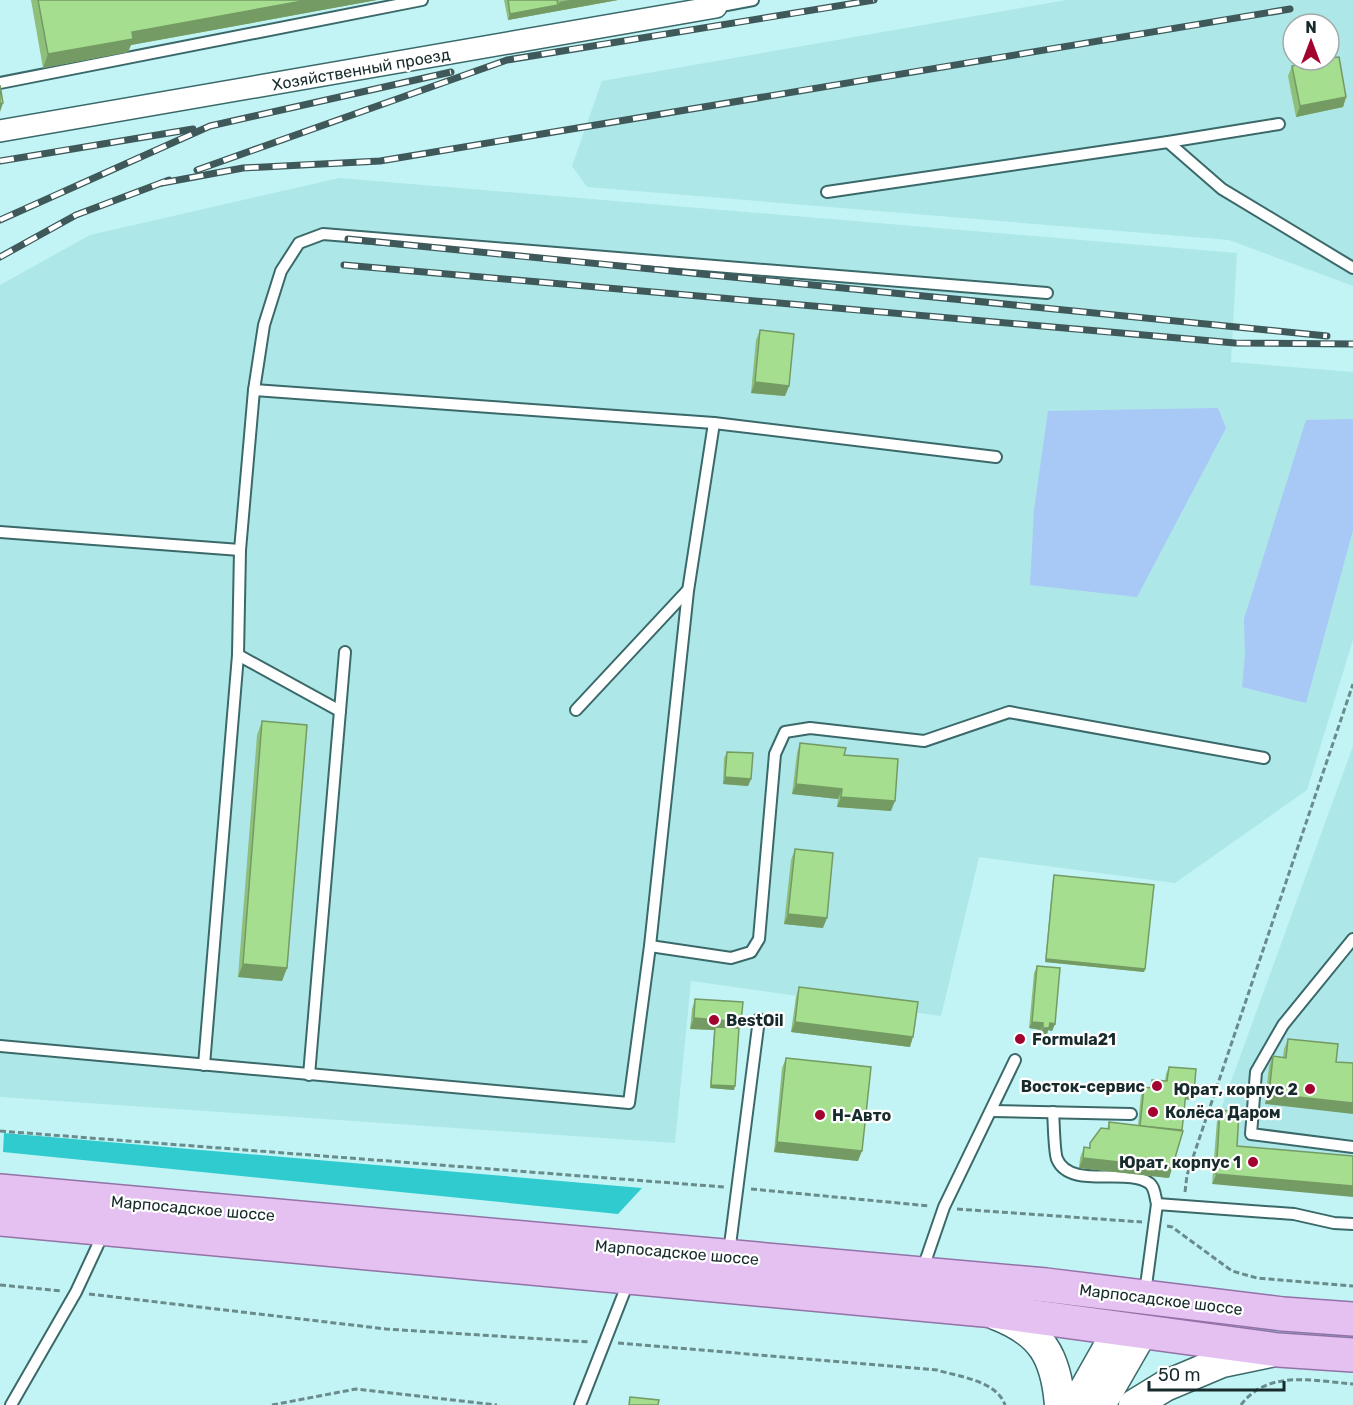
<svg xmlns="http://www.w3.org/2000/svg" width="1353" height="1405" viewBox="0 0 1353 1405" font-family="Rubik,sans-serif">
  <rect width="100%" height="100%" fill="#c3f4f5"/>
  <g fill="#ade7e8" fill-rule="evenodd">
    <path d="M1066 0H1353V286L1229 240 587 187 572 166 602 81ZM1293 24H1329V60H1293Z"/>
    <polygon points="339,178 1237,253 1231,362 1353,372 1353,640 1307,790 1175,883 979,857 941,1016 691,981 675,1143 0,1097 0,285 90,235"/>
    <polygon points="1353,746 1353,1167 1233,1156 1217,1120"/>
  </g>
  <polygon fill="#78d8d9" points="1243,1326 1353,1335 1353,1340 1242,1334"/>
  <polygon fill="#30cbcf" points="4,1133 642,1188 618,1214 3,1152"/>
  <g fill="#a8c8f6">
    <polygon points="1218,408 1226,428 1137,597 1030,585 1034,510 1048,411"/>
    <polygon points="1353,419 1353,530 1306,703 1242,687 1245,655 1244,619 1306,420"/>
  </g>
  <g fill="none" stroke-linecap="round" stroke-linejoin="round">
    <defs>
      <g id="service">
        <polyline points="716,7 753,0"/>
        <polyline points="0,83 422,0"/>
        <polyline points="1168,142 1222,189 1353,268"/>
        <polyline points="827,192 1168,142 1279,124"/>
        <polyline points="254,390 714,423 996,457"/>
        <polyline points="0,532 240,550"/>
        <polyline points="238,655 340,711"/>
        <polyline points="576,710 687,591"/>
        <polyline points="1353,939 1283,1025 1256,1072 1251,1134 1353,1147"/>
        <polyline points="650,946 731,958 751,952 759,939 775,754 785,732 810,728 924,741 1009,712 1264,758"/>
        <polyline points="0,1046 629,1103 650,946 688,591 714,423"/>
        <polyline points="204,1065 238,655 240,550 254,390 264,325 281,271 299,243 323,234 1047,293"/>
        <polyline points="309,1075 345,652"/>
        <polyline points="992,1111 1131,1114"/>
        <path d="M1053 1112C1054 1123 1054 1151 1057 1159 1070 1190 1127 1167 1149 1183 1155 1187 1155 1197 1157 1204"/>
        <polyline points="729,1253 759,1019"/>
        <polyline points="922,1271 944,1207 1015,1060"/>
        <polyline points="1145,1293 1157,1204 1294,1214 1334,1223 1353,1224"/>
        <polyline points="11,1405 76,1292 103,1234"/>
        <polyline points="580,1405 629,1280"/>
      </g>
      <polyline id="minor" points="0,131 716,7 715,0"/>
      <g id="secondary">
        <path d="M995 1314C1042 1332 1056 1356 1060 1405"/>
        <polyline points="1076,1405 1119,1329"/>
        <polyline points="1100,1405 1142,1332"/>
        <polyline points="1134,1405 1165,1386 1222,1362 1270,1352"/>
      </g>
      <g id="primary">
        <polyline points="0,1191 1046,1285 1283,1314 1353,1319"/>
        <polyline points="0,1219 984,1310 1278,1350 1353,1355"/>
      </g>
    </defs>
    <use href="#service" stroke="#3b696a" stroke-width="14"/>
    <use href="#minor" stroke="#3b696a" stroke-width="24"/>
    <use href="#secondary" stroke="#3b696a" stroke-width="33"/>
    <use href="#primary" stroke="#9272a7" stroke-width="36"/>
    <g stroke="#6a8b8c" stroke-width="3" stroke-dasharray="6 3" stroke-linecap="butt">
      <polyline points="0,1131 724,1187"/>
      <polyline points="751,1189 930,1206"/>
      <polyline points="1185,1192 1187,1175 1353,684"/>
      <polyline points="957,1209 1142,1222"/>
      <polyline points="1167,1226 1172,1227 1232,1271 1257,1278 1353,1286"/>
      <polyline points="0,1285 62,1291"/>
      <polyline points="89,1294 386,1329 590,1342"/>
      <path d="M618 1343 937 1370C959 1377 996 1380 1005 1405"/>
      <polyline points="272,1405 356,1389 497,1405"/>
      <path d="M1241 1405C1267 1369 1315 1381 1353 1384"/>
    </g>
    <use href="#service" stroke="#fff" stroke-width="10"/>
    <use href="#minor" stroke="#fff" stroke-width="21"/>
    <use href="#secondary" stroke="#fff" stroke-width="30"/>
    <use href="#primary" stroke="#e5c1f2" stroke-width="33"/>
    <defs>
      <g id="rail">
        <polyline points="0,161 193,129"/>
        <polyline points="197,170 507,60 874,0"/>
        <polyline points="162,183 243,168 380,161 1290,9"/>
        <polyline points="0,220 210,126 451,72"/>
        <polyline points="348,239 1327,336"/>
        <polyline points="0,257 76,215 169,180"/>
        <polyline points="344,265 1235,343 1353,344"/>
      </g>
    </defs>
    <use href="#rail" stroke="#3f595a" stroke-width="7"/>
    <use href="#rail" stroke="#fff" stroke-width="4.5" stroke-dasharray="14" stroke-linecap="butt"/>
  </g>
  <g fill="#8ebf7b">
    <polygon points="31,0 377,0 131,45 128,52 43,68"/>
    <polygon points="504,0 618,0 508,20"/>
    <polygon points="1292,66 1346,97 1343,107 1296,117 1288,76"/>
    <polygon points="760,330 789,386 785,396 751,393 756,340"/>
    <polygon points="262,721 287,968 282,981 238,977 257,735"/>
    <polygon points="800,743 844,755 891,811 837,807 838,799 792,794 797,753"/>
    <polygon points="727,752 751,779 748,786 723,784 724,758"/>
    <polygon points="795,849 823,928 784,924 791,860"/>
    <polygon points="1054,875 1145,969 1144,972 1045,962 1053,878"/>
    <polygon points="1037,966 1055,1024 1052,1031 1048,1030 1047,1035 1040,1034 1041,1030 1029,1028 1034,973"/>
    <polygon points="799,987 910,1047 791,1032 796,997"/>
    <polygon points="695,999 741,1022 739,1028 734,1090 710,1088 714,1030 690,1029 692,1009"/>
    <polygon points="1288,1039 1338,1044 1265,1104 1269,1066 1273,1056 1283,1057 1284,1049"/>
    <polygon points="786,1058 858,1161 774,1152 782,1068"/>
    <polygon points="1169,1067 1194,1093 1191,1100 1185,1099 1172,1168 1169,1178 1079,1168 1080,1158 1084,1147 1089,1148 1090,1143 1107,1129 1109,1122 1138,1126 1141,1094 1144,1087 1149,1088 1152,1080 1165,1081 1166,1074"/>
    <polygon points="1220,1110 1239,1112 1212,1184 1217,1120"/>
  </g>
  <g fill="#749b64">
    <polygon points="308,0 377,0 131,45 128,52 43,68 48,54 132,32"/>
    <polygon points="569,0 618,0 508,20 510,14 558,5 560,2"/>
    <polygon points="1346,97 1343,107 1296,117 1300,106"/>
    <polygon points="3,103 0,112 0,104"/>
    <polygon points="755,382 789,386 785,396 751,393"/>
    <polygon points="725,777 751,779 748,786 723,784"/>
    <polygon points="796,784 842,789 838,799 792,794"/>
    <polygon points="841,797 895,801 891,811 837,807"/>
    <polygon points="788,914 827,918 823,928 784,924"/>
    <polygon points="1046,959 1145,969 1144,972 1045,962"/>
    <polygon points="243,964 287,968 282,981 238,977"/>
    <polygon points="694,1018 741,1022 738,1032 715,1027 714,1030 690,1029"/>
    <polygon points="795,1022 913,1037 910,1047 791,1032"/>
    <polygon points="1032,1022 1043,1023 1041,1030 1029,1028"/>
    <polygon points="1050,1023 1055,1024 1052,1031 1048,1030 1047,1035 1040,1034 1043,1028"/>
    <polygon points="711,1085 735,1086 734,1090 710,1088"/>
    <polygon points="1186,1092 1194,1093 1191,1100 1183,1099"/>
    <polygon points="1269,1094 1353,1103 1353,1114 1265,1104"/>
    <polygon points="777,1142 862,1151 858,1161 774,1152"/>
    <polygon points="1083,1158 1172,1168 1169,1178 1079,1168"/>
    <polygon points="1216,1174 1353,1186 1353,1197 1212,1184"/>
  </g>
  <g fill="#a5de8f" stroke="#749b64" stroke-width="1.5">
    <polygon points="38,0 308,0 132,32 133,39 48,54"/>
    <polygon points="508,0 557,0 558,5 510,14"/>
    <polygon points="1339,57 1346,97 1300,106 1292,66 1321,60 1329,60 1329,58"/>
    <polygon points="0,85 3,103 0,104"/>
    <polygon points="760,330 794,334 789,386 755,382"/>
    <polygon points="262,721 307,725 287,968 243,964"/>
    <polygon points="800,743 846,748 844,755 898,759 895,801 841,797 842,789 796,784"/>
    <polygon points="727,752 753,753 751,779 725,777"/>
    <polygon points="795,849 833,853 827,918 788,914"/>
    <polygon points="1054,875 1154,885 1145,969 1046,959"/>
    <polygon points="1037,966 1060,968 1055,1024 1050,1023 1049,1028 1043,1028 1043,1023 1032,1022"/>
    <polygon points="799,987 918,1002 913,1037 795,1022"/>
    <polygon points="695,999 743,1002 741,1022 694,1018"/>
    <polygon points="715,1027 739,1028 735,1086 711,1085"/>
    <polygon points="1288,1039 1338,1044 1336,1062 1353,1063 1353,1103 1269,1094 1273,1056 1286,1058"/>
    <polygon points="786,1058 871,1067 862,1151 777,1142"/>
    <polygon points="1169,1067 1196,1069 1194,1093 1186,1092 1182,1130 1140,1126 1144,1087 1151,1088 1152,1080 1167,1081"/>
    <polygon points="1220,1110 1239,1112 1237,1146 1353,1156 1353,1186 1216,1174"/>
    <polygon points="1109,1122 1183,1131 1172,1168 1083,1158 1084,1147 1090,1148 1090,1143 1101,1128 1109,1129"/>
    <polygon points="630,1397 659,1400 658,1405 629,1405"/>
  </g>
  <g fill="#a2032f" stroke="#fff" stroke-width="2">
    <circle cx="714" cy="1020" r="6"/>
    <circle cx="1020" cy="1039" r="6"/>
    <circle cx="1157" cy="1086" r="6"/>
    <circle cx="1310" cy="1089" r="6"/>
    <circle cx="1153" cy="1112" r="6"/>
    <circle cx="820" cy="1115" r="6"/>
    <circle cx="1253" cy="1162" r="6"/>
  </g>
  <g text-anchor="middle" stroke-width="4.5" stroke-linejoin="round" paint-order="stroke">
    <g font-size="16" fill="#182b2c" stroke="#fff">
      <text transform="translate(361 69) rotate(-10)" y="6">Хозяйственный проезд</text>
      <text transform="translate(193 1208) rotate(5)" y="6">Марпосадское шоссе</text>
      <text transform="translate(677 1252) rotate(5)" y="6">Марпосадское шоссе</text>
      <text transform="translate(1161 1299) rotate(7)" y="6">Марпосадское шоссе</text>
    </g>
    <g font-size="16" font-weight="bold" fill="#182b2c" stroke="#fff" text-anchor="start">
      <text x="726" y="1026">BestOil</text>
      <text x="1032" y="1045">Formula21</text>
      <text x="1145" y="1092" text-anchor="end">Восток-сервис</text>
      <text x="1298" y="1095" text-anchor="end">Юрат, корпус 2</text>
      <text x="1165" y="1118">Колёса Даром</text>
      <text x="832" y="1121">Н-Авто</text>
      <text x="1241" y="1168" text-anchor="end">Юрат, корпус 1</text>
    </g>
  </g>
  <g transform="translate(1311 42)"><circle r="28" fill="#ffffff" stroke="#a3aaab" stroke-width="1.5"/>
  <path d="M0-4.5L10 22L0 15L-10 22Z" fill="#a2032f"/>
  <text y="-9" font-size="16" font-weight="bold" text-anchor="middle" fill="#182b2c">N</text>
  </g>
  <path d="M1149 1381v9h135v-9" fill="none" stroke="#182b2c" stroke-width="3"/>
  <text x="1158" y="1381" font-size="18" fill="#182b2c" stroke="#ffffff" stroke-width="4.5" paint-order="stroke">50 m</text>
</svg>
